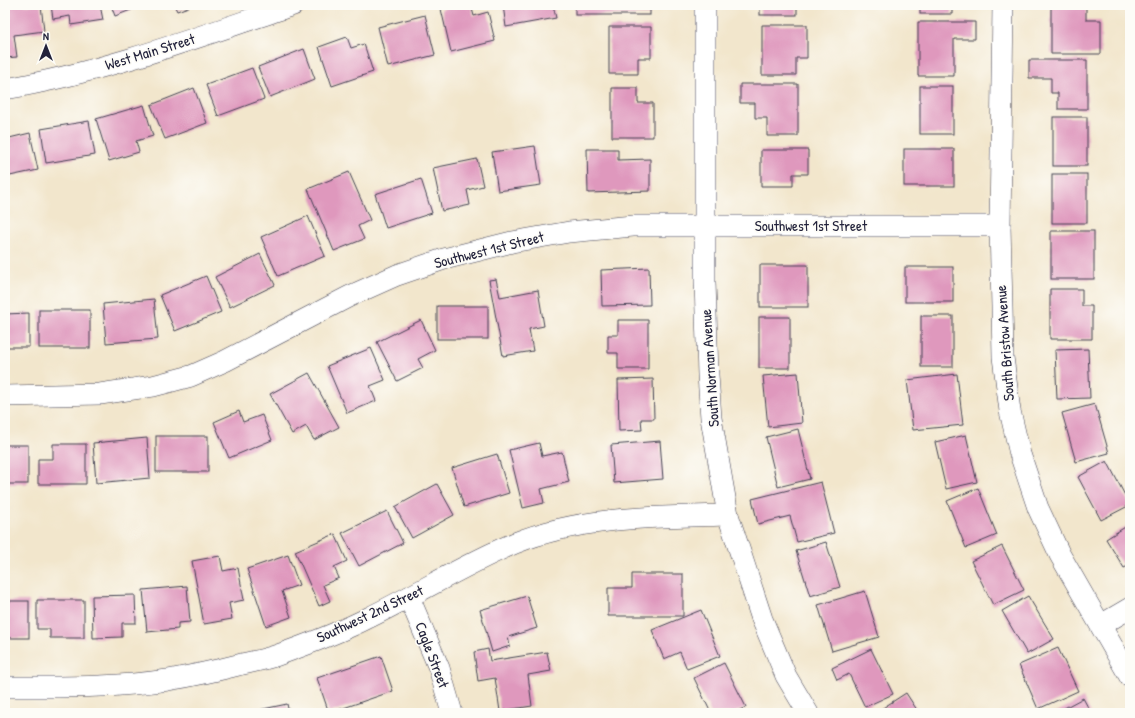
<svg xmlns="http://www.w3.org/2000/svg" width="1135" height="718" viewBox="0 0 1135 718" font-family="'Patrick Hand',sans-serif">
  <rect width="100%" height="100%" fill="#fdfcf7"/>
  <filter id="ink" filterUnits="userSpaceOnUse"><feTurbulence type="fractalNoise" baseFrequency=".025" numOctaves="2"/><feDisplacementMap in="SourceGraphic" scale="8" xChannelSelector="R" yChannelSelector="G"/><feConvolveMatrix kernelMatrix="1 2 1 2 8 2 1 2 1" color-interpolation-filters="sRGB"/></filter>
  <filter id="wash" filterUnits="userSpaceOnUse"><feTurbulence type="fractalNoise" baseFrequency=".012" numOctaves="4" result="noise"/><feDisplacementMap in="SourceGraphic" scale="16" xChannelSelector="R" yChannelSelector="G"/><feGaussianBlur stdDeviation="0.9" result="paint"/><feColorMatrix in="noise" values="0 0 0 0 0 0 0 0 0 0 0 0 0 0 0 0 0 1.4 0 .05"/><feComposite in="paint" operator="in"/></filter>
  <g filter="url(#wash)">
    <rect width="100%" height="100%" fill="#f2e6cc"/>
    <g id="blocks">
      <g fill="#df98bd">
        <polygon points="5,5 41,5 44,31 14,35 17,57 5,58"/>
        <polygon points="51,5 100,5 103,20 71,25 70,16 53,19"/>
        <polygon points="111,5 144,5 115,16"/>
        <polygon points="174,5 191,5 191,6 177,11"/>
        <polygon points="458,5 471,5 474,16 488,12 495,41 451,52 441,9"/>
        <polygon points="503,5 553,5 556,18 506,27"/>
        <rect x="575" y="5" width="75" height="10"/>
        <rect x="760" y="5" width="37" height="10"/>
        <rect x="920" y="5" width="32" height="9"/>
        <polygon points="1051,5 1086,5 1086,20 1101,20 1101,54 1051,54"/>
        <polygon points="425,15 435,55 388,67 378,27"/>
        <polygon points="918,22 975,22 975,39 954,39 954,76 918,76"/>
        <polygon points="762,25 807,25 807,58 796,58 796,75 762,75"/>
        <polygon points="609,27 651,27 651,58 638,58 638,74 609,74"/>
        <polygon points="347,37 351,48 364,44 373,72 332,86 319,47"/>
        <polygon points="304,49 315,79 270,97 258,67"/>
        <polygon points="1029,60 1087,60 1087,109 1058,109 1058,93 1051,93 1051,78 1029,78"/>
        <polygon points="252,68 264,99 218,116 206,85"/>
        <polygon points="740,84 798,84 798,136 767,136 767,118 755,118 755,103 740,103"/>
        <rect x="920" y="86" width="33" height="48"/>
        <polygon points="194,88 207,123 165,139 151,105"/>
        <polygon points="612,88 638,88 638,103 653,103 653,137 612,137"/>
        <polygon points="144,105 153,136 136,141 139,152 109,161 96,119"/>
        <rect x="1053" y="117" width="34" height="49"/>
        <polygon points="89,121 95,155 46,163 41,129"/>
        <polygon points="30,133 38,170 5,177 5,139"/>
        <polygon points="535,146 541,185 498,191 492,152"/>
        <polygon points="587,149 618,149 618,160 650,159 650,191 588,193"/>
        <rect x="904" y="149" width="50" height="37"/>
        <polygon points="761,150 808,150 808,174 793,174 793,186 761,186"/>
        <polygon points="477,159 483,186 467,190 470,205 442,211 433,168"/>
        <polygon points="349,172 370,220 358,226 364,239 334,251 308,189"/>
        <rect x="1052" y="174" width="35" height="49"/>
        <polygon points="421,179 432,213 386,228 375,194"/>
        <polygon points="308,216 325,256 278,276 261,237"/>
        <rect x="1051" y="231" width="43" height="48"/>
        <polygon points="260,254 275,285 230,307 215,277"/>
        <rect x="760" y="265" width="48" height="42"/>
        <rect x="905" y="267" width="48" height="35"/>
        <polygon points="649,268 650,305 602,306 601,270"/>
        <polygon points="206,276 221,312 175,331 160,295"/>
        <polygon points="496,279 500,297 538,290 544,326 529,329 533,351 503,356 489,280"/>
        <polygon points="1050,289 1082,289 1082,306 1092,306 1092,339 1050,339"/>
        <polygon points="154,299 158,339 106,343 103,304"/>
        <rect x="437" y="306" width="51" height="33"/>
        <rect x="39" y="310" width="51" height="38"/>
        <polygon points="29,313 29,347 5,347 5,314"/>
        <rect x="921" y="316" width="32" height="51"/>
        <rect x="759" y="317" width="31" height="51"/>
        <polygon points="421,320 435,350 418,359 423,368 397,381 377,342"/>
        <polygon points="618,320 648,320 648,369 618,369 618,353 608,353 608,335 618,335"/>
        <polygon points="371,348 385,380 370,386 376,401 347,413 327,366"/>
        <polygon points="1088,349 1090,398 1057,399 1055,350"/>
        <polygon points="309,373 339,427 314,440 306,426 292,434 270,394"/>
        <polygon points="798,373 802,423 768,427 763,376"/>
        <polygon points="957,374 963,425 913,430 907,380"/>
        <polygon points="653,379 654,419 641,419 642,430 619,431 618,380"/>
        <polygon points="1095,404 1109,453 1076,462 1062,413"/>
        <polygon points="239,411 243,422 262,415 272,440 229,458 214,422"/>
        <polygon points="798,429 810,479 778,487 766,437"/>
        <polygon points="966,435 977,482 946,489 935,442"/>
        <rect x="156" y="436" width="52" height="36"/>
        <polygon points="147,438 150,478 96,483 93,443"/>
        <polygon points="660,441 663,479 614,483 611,445"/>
        <polygon points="539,443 542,456 562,452 569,482 541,489 544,503 523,508 509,450"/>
        <polygon points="53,444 86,444 86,484 38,484 38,459 53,459"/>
        <rect x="5" y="445" width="23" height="39"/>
        <polygon points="497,454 509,493 464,507 452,468"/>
        <polygon points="1107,461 1130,505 1101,520 1078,477"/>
        <polygon points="821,482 834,533 797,542 790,516 758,524 752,499"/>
        <polygon points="437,484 454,515 412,538 395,507"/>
        <polygon points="978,488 997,535 966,548 947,501"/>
        <polygon points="387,511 403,543 359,566 342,533"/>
        <polygon points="1130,524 1130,565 1124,568 1106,539"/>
        <polygon points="335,534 347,561 334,567 339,578 323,585 330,601 319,606 295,551"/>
        <polygon points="826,542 840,587 810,596 796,551"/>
        <polygon points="1002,546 1024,590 993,605 971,561"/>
        <polygon points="288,555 299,585 282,591 291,617 266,626 247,569"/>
        <polygon points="220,556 223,571 238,568 244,600 229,603 232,619 204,624 192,561"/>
        <polygon points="632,574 683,574 683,616 608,616 608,588 632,588"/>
        <polygon points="187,586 190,622 178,623 178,629 147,632 143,590"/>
        <polygon points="865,591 879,637 832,651 818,605"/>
        <polygon points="135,595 136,623 122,623 122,637 93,638 92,596"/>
        <polygon points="527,596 537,628 508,637 510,646 492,652 480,610"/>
        <polygon points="1028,596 1054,639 1027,654 1002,611"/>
        <polygon points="37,600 84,600 84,638 50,638 50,629 37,629"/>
        <rect x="5" y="601" width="24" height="37"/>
        <polygon points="701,610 720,656 687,669 680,652 664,659 652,630"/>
        <polygon points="1058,648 1078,691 1038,709 1019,665"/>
        <polygon points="488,649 490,661 547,652 551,671 528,675 532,706 500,711 495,678 478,681 474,652"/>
        <polygon points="871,649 893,694 865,707 849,674 837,680 832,668"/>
        <polygon points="381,656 393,691 329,713 317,678"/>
        <polygon points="724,663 746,707 734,713 711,713 694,678"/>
        <polygon points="906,693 919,713 875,713"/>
        <polygon points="1083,698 1091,713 1055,713"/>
        <polygon points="287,704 289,713 249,713 249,712"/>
        <polygon points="402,710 402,713 374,713 374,712"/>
      </g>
    </g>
  </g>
  <g filter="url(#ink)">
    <use href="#blocks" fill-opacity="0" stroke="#413f51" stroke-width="1"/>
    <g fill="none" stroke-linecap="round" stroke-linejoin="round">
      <defs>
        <g id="minor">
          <polyline points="705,5 705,282 708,375 711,418 728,515 762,619 786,676 808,713"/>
          <polyline points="1003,5 1000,226 1002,307 1003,357 1010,411 1020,454 1038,508 1060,555 1130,677"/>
          <path d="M5 89C104 72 198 37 293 5"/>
          <polyline points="5,396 100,394 153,386 191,376 225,361 350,296 397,275 444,259 512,242 569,232 633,226 1000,226"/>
          <polyline points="409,597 439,668 452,713"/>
          <polyline points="1101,625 1130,608"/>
          <path d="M5 687C59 687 114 688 168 680 191 676 215 671 238 665 251 662 263 660 275 656 306 645 341 632 370 617 419 593 465 564 515 543 582 516 658 517 728 515"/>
        </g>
      </defs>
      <use href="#minor" stroke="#413f51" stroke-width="22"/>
      <use href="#minor" stroke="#fff" stroke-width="21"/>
    </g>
  </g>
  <g text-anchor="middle" stroke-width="3.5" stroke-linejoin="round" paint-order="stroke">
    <g font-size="15" fill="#22223b" stroke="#fdfcf7">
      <text transform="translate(150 52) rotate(-17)" y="5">West Main Street</text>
      <text x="811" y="231">Southwest 1st Street</text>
      <text transform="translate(489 250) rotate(-14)" y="5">Southwest 1st Street</text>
      <text transform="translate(1005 343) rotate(-94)" y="5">South Bristow Avenue</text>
      <text transform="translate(710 368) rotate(-94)" y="5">South Norman Avenue</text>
      <text transform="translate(370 614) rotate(-25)" y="5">Southwest 2nd Street</text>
      <text transform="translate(432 655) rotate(69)" y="5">Cagle Street</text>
    </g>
  </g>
  <rect width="1135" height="718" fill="none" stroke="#fdfcf7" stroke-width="20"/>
  <g transform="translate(46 46)" stroke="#fdfcf7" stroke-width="3" paint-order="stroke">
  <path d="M0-3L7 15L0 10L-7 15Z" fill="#22223b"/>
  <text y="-6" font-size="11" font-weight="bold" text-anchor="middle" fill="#22223b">N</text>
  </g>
</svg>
